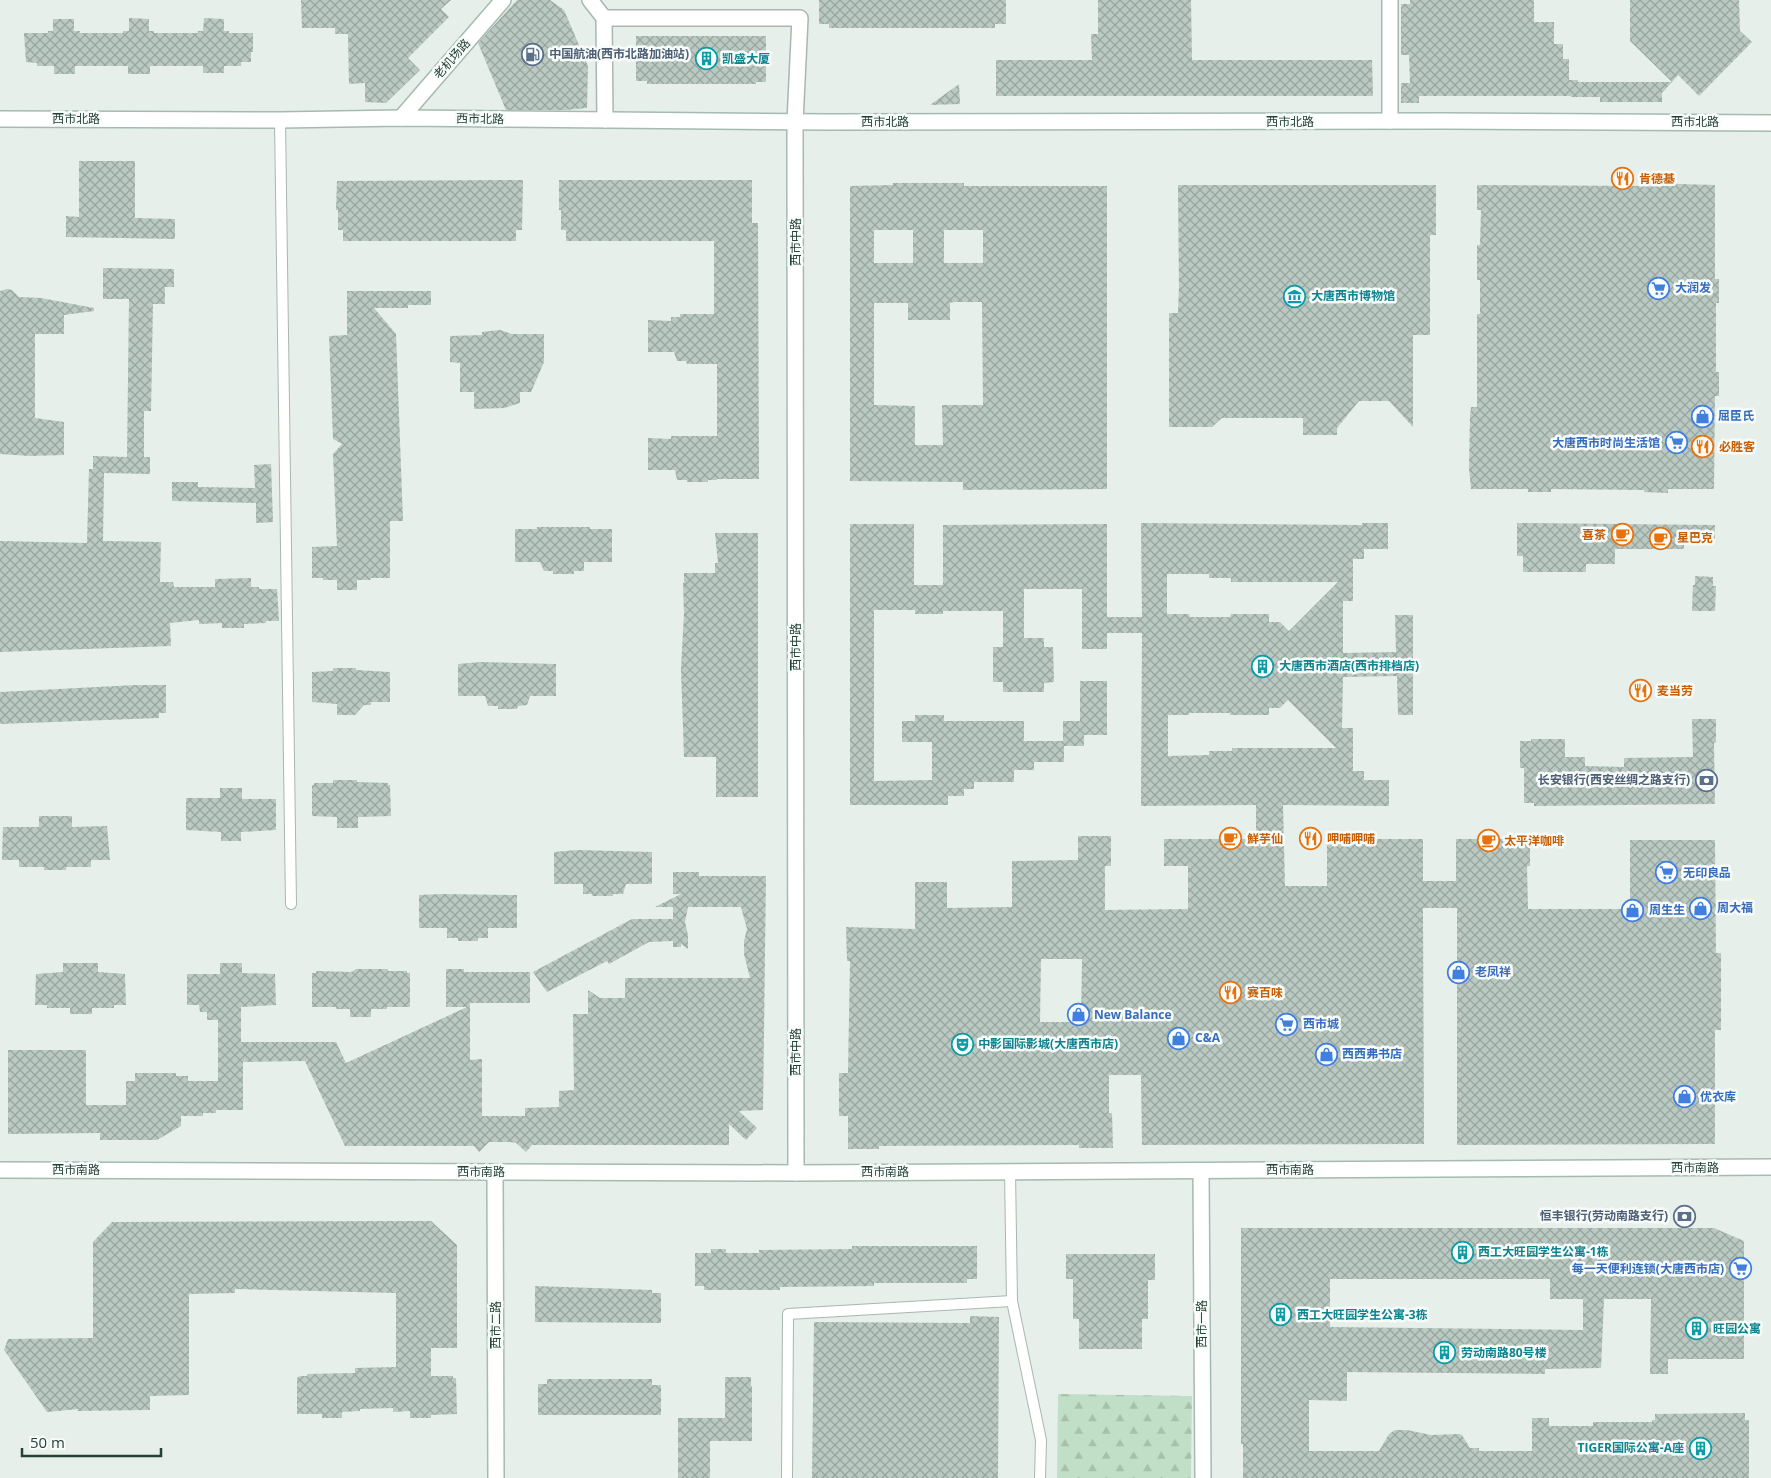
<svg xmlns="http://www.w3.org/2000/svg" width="1771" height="1478" viewBox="0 0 1771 1478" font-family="'Open Sans','Noto Sans SC',sans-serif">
  <defs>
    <pattern id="forest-firs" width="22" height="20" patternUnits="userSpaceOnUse" patternTransform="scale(1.25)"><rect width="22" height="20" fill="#c0dfc6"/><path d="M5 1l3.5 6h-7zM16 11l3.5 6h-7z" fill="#a5c1ab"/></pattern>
    <pattern id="building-cross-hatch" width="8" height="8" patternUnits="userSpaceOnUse" patternTransform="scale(1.25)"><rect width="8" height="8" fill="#bbc9c3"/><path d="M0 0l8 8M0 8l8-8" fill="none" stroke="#98a59f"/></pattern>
  </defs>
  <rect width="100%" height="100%" fill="#e6efea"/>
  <polygon fill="url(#forest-firs)" points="1058,1394 1192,1396 1191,1478 1057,1478"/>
  <g fill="url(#building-cross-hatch)" fill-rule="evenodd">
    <polygon points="301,0 451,0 441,9 449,17 408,58 420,70 386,103 365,102 365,83 349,84 348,34 335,34 335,28 302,28"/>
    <polygon points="517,0 550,0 564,10 588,66 587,108 566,110 506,110 478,43"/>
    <polygon points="819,0 1006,0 1006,24 995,24 995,28 829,28 829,24 819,24"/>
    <polygon points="1098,0 1191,0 1192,60 1372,60 1373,96 996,96 996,60 1092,60 1091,34 1098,34"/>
    <polygon points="1410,0 1534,0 1534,22 1554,22 1554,44 1563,44 1563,59 1569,59 1569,80 1578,80 1578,82 1672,82 1662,93 1662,102 1600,102 1600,97 1571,97 1571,96 1419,96 1419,103 1401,103 1401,83 1410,83 1409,55 1401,55 1401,4 1410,4"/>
    <polygon points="1630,0 1739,0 1740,31 1752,42 1699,96 1678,75 1672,82 1630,41"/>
    <polygon points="129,18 149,19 149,31 154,31 154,33 198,33 198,31 203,31 204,18 224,19 224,31 229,31 229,33 253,33 253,52 251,52 251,62 241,62 241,66 224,66 224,73 203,73 203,66 150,66 150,74 128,74 128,66 75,66 75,74 54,74 54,66 37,66 37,63 26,62 24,33 48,33 48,31 53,31 53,19 74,19 74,31 80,31 80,33 123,33 123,31 129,31"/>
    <polygon points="636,36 766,36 766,82 756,82 756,84 647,84 647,81 636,81"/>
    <polygon points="959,84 960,104 930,105"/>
    <polygon points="79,161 135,161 135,218 175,219 175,239 66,237 66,216 79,217"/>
    <polygon points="523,180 522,230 516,230 516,241 343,241 343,230 338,230 338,210 336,210 337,181"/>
    <polygon points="559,180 752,180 752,223 758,223 759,479 717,479 717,480 708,480 708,482 687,482 687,480 677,480 675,470 648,470 648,438 671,439 671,436 717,436 717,364 687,364 686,361 677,361 674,352 648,352 648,320 671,321 671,317 680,317 680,314 714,314 714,241 566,241 566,230 561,230 561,210 559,210"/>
    <path d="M893 183H964V186H1107V489L963 490V482L850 481V186L893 185ZM874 230H913V263H874ZM944 230H983V263H944ZM954 302H982L983 405H942L943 445H915V406L874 405V303H908V320H950V303Z"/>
    <polygon points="1644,183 1715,185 1715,279 1719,279 1719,303 1716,303 1716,372 1719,372 1719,396 1715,396 1714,489 1668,489 1668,493 1644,492 1644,490 1551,489 1551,492 1528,492 1528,489 1471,489 1469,468 1470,416 1471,407 1477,407 1477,314 1480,314 1480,280 1477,280 1477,245 1480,245 1481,210 1477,210 1477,185 1644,186"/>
    <polygon points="1178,185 1436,185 1436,235 1430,235 1430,335 1413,335 1413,427 1389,401 1359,401 1337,428 1337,435 1303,435 1303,418 1222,418 1212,427 1169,427 1169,313 1178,313 1179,287"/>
    <polygon points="103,268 174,269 174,287 165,287 165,304 153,304 151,411 144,411 144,457 150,457 150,474 104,473 103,541 161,542 160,582 173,582 174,587 215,587 215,579 251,578 251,587 259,587 259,589 277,589 279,621 266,621 266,623 244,624 244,628 222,628 222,623 199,624 199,620 170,623 171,646 0,652 0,541 87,543 89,469 93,469 93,456 127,457 129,299 103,299"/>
    <polygon points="7,289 12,290 19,297 41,298 94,308 94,311 64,315 64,334 35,334 35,418 64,422 64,455 30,456 0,454 0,291"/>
    <polygon points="347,291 431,291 431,305 408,305 408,308 374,308 396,334 403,521 390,521 390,578 371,578 370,580 357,580 357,590 337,590 337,580 323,580 323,578 312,578 312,547 337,546 333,454 342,444 333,439 329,336 347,335"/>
    <polygon points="500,330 512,334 544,334 544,362 531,392 520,392 520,403 504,408 474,409 474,392 460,392 460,363 450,362 450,336 482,335 482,332"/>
    <polygon points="271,464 273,522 256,523 256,503 172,501 172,482 198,482 198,487 255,488 254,465"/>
    <path d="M1141 523 1362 525V523H1388V549H1364V559H1353V601H1343V653L1396 652 1395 615H1413V715H1398L1397 676 1343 677 1342 728H1353V771H1364V780H1389V806L1283 805 1285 886H1327V839H1423V881H1456V839H1530V866H1527L1528 909H1630V840H1715L1716 953H1721V1030H1715V1144L1457 1145V908H1423L1424 1144 1142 1145 1141 1075H1109V1113H1112L1113 1148H1079V1145L879 1146V1149H848V1116H839V1073H848L850 961H847L846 927 915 929V882H947V908L1012 907V861L1078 860V836H1111V866H1105V910L1188 909V866H1164V839H1256V805L1141 806 1142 633H1107V649H1082V589H1024V638H1044V647H1053L1054 682 1044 683V692H1003V682H993V647H1003V611H943V614H915V610H874V781L932 780V742H902V721H915V715H944V721H1024V741H1063V721H1080V681H1107V735H1084V746H1064V762H1034V770H1014V782H974V789H964V796H948V805H850V524H914V585H943V525L1107 524V617H1142ZM1167 574H1209V578H1231V582H1338L1289 631 1280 622H1269V614H1231L1230 617H1190L1189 614H1167ZM1288 700 1336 748H1232V751H1209V755L1168 756V715H1189V713H1230V715H1269V708H1280ZM1041 959H1082L1081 1022H1040Z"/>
    <polygon points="1517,523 1715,525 1715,539 1684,539 1684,549 1615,549 1615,564 1586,564 1586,572 1523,572 1523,556 1517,556"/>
    <polygon points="537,527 590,527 590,529 612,529 612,562 584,562 584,571 574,571 574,574 553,574 553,571 544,571 540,562 515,562 515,529 537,529"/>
    <polygon points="715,533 758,533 758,797 716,797 716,757 684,757 681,669 684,614 683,583 684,583 684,573 715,573 715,563 718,563"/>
    <polygon points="1695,576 1713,577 1713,586 1716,586 1715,611 1692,611 1693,585 1695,585"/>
    <polygon points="481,662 556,664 556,696 530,696 527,705 518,706 517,709 498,709 498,706 488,706 485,696 458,696 458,664"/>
    <polygon points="333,668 356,668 356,670 390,672 390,702 371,702 371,705 364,705 355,715 337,715 337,704 312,702 312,672 333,671"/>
    <polygon points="136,685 166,685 166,713 159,713 159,718 0,724 0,692"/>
    <polygon points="1692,719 1716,719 1716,743 1714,743 1715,804 1534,806 1534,803 1524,803 1524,768 1520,768 1520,741 1531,741 1531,739 1565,739 1565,757 1585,757 1585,766 1624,767 1624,758 1693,757"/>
    <polygon points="333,780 357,780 357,782 388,783 388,785 390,785 391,816 358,817 358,828 337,828 337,817 312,816 312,785 314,785 314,783 333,783"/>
    <polygon points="220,788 242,788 242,799 276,799 276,830 241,832 241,841 221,841 221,832 186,830 186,798 220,798"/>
    <polygon points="39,816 72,816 72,827 107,826 110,860 91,860 91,867 66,867 66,870 44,870 44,867 19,867 19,860 2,860 3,827 39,827"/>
    <polygon points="577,850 652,852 652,884 626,884 623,894 613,894 613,896 592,896 592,894 583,894 583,884 554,884 554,852"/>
    <polygon points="673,872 699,872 699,876 766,876 763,1110 739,1111 757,1128 746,1140 729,1124 729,1145 532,1145 526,1152 516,1143 510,1142 489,1142 479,1152 474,1146 345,1146 305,1061 243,1062 243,1110 216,1110 216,1113 203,1113 203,1116 181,1116 181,1126 157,1140 100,1140 100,1133 8,1134 8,1050 86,1050 86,1105 126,1105 126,1081 135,1081 135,1073 176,1073 176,1076 188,1076 188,1081 218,1081 218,1020 207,1020 207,1012 200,1012 199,1005 187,1005 187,974 220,974 220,963 242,963 242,973 275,974 276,1005 241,1007 241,1042 336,1042 346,1063 467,1007 446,1007 446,969 464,969 464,972 530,972 530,1003 470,1003 470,1060 482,1059 482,1116 525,1116 525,1108 559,1107 559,1091 574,1090 573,1014 588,1014 588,990 600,998 625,998 625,978 750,978 744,954 744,941 747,929 741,907 688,907 685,922 688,935 688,949 681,944 681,947 673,947 673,941 649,942 609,964 607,961 547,992 533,972 632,919 673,919 673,907 655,907 681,894 673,894"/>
    <polygon points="442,894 517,895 517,928 488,928 488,938 478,938 478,941 458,941 458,938 447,938 447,928 419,928 419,895"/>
    <polygon points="63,963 98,963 98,972 125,974 126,1005 114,1005 114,1008 92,1008 92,1014 70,1014 70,1008 47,1008 47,1005 35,1005 36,974 63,972"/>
    <polygon points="355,969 388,969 388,971 407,971 407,973 410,973 410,1007 387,1007 387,1009 371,1009 371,1017 350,1017 350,1009 336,1009 336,1007 312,1007 312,973 316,973 316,971 351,972 355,970"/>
    <polygon points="431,1221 457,1245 457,1348 431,1348 431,1376 453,1376 453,1378 456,1378 457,1414 431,1415 431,1418 410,1418 410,1411 393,1412 393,1408 360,1409 360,1411 342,1412 342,1418 322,1418 322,1414 297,1414 297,1378 300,1376 307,1376 307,1374 355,1373 355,1368 396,1367 396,1293 235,1289 235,1293 189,1294 189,1395 150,1396 150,1410 77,1411 79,1409 47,1412 4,1350 8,1339 93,1338 93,1242 112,1222"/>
    <path d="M1241 1228H1714L1744 1241V1359H1668V1374H1650L1651 1299H1604L1601 1368 1545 1369V1374L1347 1372V1401L1309 1400V1451H1379L1389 1434 1395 1430H1407L1431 1435 1459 1434 1462 1435 1470 1448H1479V1451H1532V1418H1549V1426H1593V1422H1652V1420H1655V1414L1745 1413V1420H1749V1478H1243V1444H1241ZM1330 1279H1550V1299H1583V1330L1330 1327Z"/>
    <polygon points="852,1246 977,1246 977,1279 967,1279 967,1283 874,1283 874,1286 780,1287 780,1290 704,1290 704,1286 695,1286 695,1253 711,1253 711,1249 726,1249 726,1253 759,1253 759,1250 852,1249"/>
    <polygon points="1066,1254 1155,1254 1155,1280 1148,1280 1148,1319 1142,1319 1142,1349 1079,1349 1079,1319 1073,1319 1073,1279 1066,1279"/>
    <polygon points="535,1286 652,1290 652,1293 661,1293 661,1323 535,1322"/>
    <polygon points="970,1316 999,1317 998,1478 812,1478 814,1322 970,1323"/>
    <polygon points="725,1377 751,1377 751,1386 752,1386 752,1441 710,1441 710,1478 678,1478 678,1418 725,1418"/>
    <polygon points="547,1379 652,1379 652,1385 661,1385 661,1415 538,1415 538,1384 547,1384"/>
  </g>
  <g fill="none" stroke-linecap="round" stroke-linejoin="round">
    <defs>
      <g id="lane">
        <polyline points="280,120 291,904"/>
        <polyline points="1010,1171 1012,1301 1041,1440 1040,1478"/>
        <polyline points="787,1478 788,1314 1012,1301"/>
      </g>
      <g id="street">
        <polyline points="590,0 604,18 605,120"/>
        <polyline points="604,18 800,18 795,122"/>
        <polyline points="1390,121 1390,0"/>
      </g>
      <g id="secondary">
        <polyline points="401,118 503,0"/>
        <polyline points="0,119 280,120 401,118 827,122 1445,121 1771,123"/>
        <polyline points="795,122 796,1173"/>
        <polyline points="0,1170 796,1173 1771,1167"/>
        <polyline points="1201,1171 1203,1478"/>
        <polyline points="495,1172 496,1478"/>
      </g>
    </defs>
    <use href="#lane" stroke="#a8b7b1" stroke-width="12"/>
    <use href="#street" stroke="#a8b7b1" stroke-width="18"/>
    <use href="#secondary" stroke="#a5bab1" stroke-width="18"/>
    <use href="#lane" stroke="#fff" stroke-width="10"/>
    <use href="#street" stroke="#fff" stroke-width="15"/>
    <use href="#secondary" stroke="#fff" stroke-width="15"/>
  </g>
  <defs>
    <symbol id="fuel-ring" viewBox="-11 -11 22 22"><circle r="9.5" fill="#f7fbf9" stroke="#5c6f8a" stroke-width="1.5"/><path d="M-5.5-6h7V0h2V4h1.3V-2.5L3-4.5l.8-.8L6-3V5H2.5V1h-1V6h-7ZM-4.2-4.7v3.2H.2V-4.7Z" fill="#5c6f8a"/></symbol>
    <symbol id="building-ring" viewBox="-11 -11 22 22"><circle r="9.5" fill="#f7fbf9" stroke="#0f9aa8" stroke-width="1.5"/><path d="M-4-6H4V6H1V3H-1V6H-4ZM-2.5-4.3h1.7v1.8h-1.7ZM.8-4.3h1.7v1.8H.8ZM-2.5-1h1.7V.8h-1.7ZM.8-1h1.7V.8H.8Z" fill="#0f9aa8"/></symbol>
    <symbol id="restaurant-ring" viewBox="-11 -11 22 22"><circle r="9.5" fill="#f7fbf9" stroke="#e8710a" stroke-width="1.5"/><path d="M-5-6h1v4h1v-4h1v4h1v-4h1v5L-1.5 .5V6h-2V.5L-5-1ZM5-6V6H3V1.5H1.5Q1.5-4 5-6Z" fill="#e8710a"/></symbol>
    <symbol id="supermarket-ring" viewBox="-11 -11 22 22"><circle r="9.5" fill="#f7fbf9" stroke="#3f7fe0" stroke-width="1.5"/><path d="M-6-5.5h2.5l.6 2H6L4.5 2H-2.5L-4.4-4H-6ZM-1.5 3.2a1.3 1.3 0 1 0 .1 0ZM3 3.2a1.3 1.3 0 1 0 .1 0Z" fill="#3f7fe0"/></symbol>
    <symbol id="museum-ring" viewBox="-11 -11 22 22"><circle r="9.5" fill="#f7fbf9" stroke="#0f9aa8" stroke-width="1.5"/><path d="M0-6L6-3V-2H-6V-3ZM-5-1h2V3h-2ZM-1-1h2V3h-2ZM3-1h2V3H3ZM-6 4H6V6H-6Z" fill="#0f9aa8"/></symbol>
    <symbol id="shop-ring" viewBox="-11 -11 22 22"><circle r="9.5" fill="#f7fbf9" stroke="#3f7fe0" stroke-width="1.5"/><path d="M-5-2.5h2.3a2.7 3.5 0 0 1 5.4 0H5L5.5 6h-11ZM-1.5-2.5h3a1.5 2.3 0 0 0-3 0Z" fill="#3f7fe0"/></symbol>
    <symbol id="cafe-ring" viewBox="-11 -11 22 22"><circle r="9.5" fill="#f7fbf9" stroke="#e8710a" stroke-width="1.5"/><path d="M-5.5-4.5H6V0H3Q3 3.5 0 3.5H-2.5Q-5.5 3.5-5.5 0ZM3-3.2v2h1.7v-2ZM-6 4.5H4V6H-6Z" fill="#e8710a"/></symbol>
    <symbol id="bank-ring" viewBox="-11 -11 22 22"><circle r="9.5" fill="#f7fbf9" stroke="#5c6f8a" stroke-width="1.5"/><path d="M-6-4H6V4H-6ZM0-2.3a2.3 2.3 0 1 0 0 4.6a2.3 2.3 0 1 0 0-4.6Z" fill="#5c6f8a"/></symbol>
    <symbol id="theatre-ring" viewBox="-11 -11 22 22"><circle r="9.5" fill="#f7fbf9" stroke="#0f9aa8" stroke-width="1.5"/><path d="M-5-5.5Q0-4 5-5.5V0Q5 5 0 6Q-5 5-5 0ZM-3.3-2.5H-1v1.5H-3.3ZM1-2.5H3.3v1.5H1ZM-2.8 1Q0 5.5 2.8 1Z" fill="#0f9aa8"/></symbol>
  </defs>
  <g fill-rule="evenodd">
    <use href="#fuel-ring" x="520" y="42" width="25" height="25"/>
    <use href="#building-ring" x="694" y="46" width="25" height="25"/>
    <use href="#restaurant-ring" x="1610" y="166" width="25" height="25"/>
    <use href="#supermarket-ring" x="1646" y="276" width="25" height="25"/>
    <use href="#museum-ring" x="1282" y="284" width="25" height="25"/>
    <use href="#shop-ring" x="1690" y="404" width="25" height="25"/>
    <use href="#supermarket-ring" x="1664" y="430" width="25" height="25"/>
    <use href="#restaurant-ring" x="1690" y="434" width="25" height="25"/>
    <use href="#cafe-ring" x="1610" y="522" width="25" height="25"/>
    <use href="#cafe-ring" x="1648" y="526" width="25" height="25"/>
    <use href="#building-ring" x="1250" y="654" width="25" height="25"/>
    <use href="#restaurant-ring" x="1628" y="678" width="25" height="25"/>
    <use href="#bank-ring" x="1694" y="768" width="25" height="25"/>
    <use href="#cafe-ring" x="1218" y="826" width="25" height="25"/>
    <use href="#restaurant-ring" x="1298" y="826" width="25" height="25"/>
    <use href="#cafe-ring" x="1476" y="828" width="25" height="25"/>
    <use href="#supermarket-ring" x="1654" y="860" width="25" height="25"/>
    <use href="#shop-ring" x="1688" y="896" width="25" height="25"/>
    <use href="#shop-ring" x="1620" y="898" width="25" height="25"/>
    <use href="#shop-ring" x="1446" y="960" width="25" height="25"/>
    <use href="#restaurant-ring" x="1218" y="980" width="25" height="25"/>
    <use href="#shop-ring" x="1066" y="1002" width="25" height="25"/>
    <use href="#supermarket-ring" x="1274" y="1012" width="25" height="25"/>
    <use href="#shop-ring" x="1166" y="1026" width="25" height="25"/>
    <use href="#theatre-ring" x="950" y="1032" width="25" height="25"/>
    <use href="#shop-ring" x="1314" y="1042" width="25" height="25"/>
    <use href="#shop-ring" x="1672" y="1084" width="25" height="25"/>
    <use href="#bank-ring" x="1672" y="1204" width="25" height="25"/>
    <use href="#building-ring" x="1450" y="1240" width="25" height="25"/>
    <use href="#supermarket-ring" x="1728" y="1256" width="25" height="25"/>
    <use href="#building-ring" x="1268" y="1302" width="25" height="25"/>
    <use href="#building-ring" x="1684" y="1316" width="25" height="25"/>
    <use href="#building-ring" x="1432" y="1340" width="25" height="25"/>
    <use href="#building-ring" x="1688" y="1436" width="25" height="25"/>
  </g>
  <g text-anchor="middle" stroke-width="5" stroke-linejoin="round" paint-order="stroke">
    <g font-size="12" font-weight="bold" fill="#4e5e75" stroke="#f7fbf9" text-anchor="end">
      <text x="549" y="58" text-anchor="start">中国航油(西市北路加油站)</text>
      <text x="1690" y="784">长安银行(西安丝绸之路支行)</text>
      <text x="1668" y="1220">恒丰银行(劳动南路支行)</text>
    </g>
    <g font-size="12" fill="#254137" stroke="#f7fbf9">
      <text transform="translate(452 59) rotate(-49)" y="4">老机场路</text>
      <text x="76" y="123">西市北路</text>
      <text transform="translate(480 119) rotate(1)" y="4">西市北路</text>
      <text x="885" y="126">西市北路</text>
      <text x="1290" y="126">西市北路</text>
      <text x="1695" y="126">西市北路</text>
      <text transform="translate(796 242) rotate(-90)" y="4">西市中路</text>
      <text transform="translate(796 647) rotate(-90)" y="4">西市中路</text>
      <text transform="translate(796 1052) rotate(-90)" y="4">西市中路</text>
      <text x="1695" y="1172">西市南路</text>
      <text x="76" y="1174">西市南路</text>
      <text x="1290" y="1174">西市南路</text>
      <text x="481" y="1176">西市南路</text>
      <text x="885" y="1176">西市南路</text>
      <text transform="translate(1202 1324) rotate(-90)" y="4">西市一路</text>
      <text transform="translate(496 1325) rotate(-90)" y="4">西市二路</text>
    </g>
    <g font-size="12" font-weight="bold" fill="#0d838f" stroke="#f7fbf9" text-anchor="start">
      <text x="722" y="63">凯盛大厦</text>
      <text x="1311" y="300">大唐西市博物馆</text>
      <text x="1279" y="670">大唐西市酒店(西市排档店)</text>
      <text x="978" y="1048">中影国际影城(大唐西市店)</text>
      <text x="1478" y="1256">西工大旺园学生公寓-1栋</text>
      <text x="1297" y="1319">西工大旺园学生公寓-3栋</text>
      <text x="1713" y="1333">旺园公寓</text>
      <text x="1461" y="1357">劳动南路80号楼</text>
      <text x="1684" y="1452" text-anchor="end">TIGER国际公寓-A座</text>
    </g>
    <g font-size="12" font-weight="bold" fill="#c56008" stroke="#f7fbf9" text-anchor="start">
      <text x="1639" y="183">肯德基</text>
      <text x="1719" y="451">必胜客</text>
      <text x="1606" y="539" text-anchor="end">喜茶</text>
      <text x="1677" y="542">星巴克</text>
      <text x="1657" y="695">麦当劳</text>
      <text x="1247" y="843">鮮芋仙</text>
      <text x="1327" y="843">呷哺呷哺</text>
      <text x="1504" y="845">太平洋咖啡</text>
      <text x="1247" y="997">赛百味</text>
    </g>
    <g font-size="12" font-weight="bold" fill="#366cbe" stroke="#f7fbf9" text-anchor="start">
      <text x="1675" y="292">大润发</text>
      <text x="1718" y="420">屈臣氏</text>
      <text x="1660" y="447" text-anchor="end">大唐西市时尚生活馆</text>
      <text x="1683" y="877">无印良品</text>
      <text x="1717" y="912">周大福</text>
      <text x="1649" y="914">周生生</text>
      <text x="1475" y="976">老凤祥</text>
      <text x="1094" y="1019">New Balance</text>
      <text x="1303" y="1028">西市城</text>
      <text x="1195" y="1042">C&amp;A</text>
      <text x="1342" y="1058">西西弗书店</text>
      <text x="1700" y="1101">优衣库</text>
      <text x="1724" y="1273" text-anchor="end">每一天便利连锁(大唐西市店)</text>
    </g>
  </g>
  <path d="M22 1448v8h139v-8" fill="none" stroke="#254137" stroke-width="2.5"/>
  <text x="30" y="1448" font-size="15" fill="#254137" stroke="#f7fbf9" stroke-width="4" paint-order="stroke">50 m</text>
</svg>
